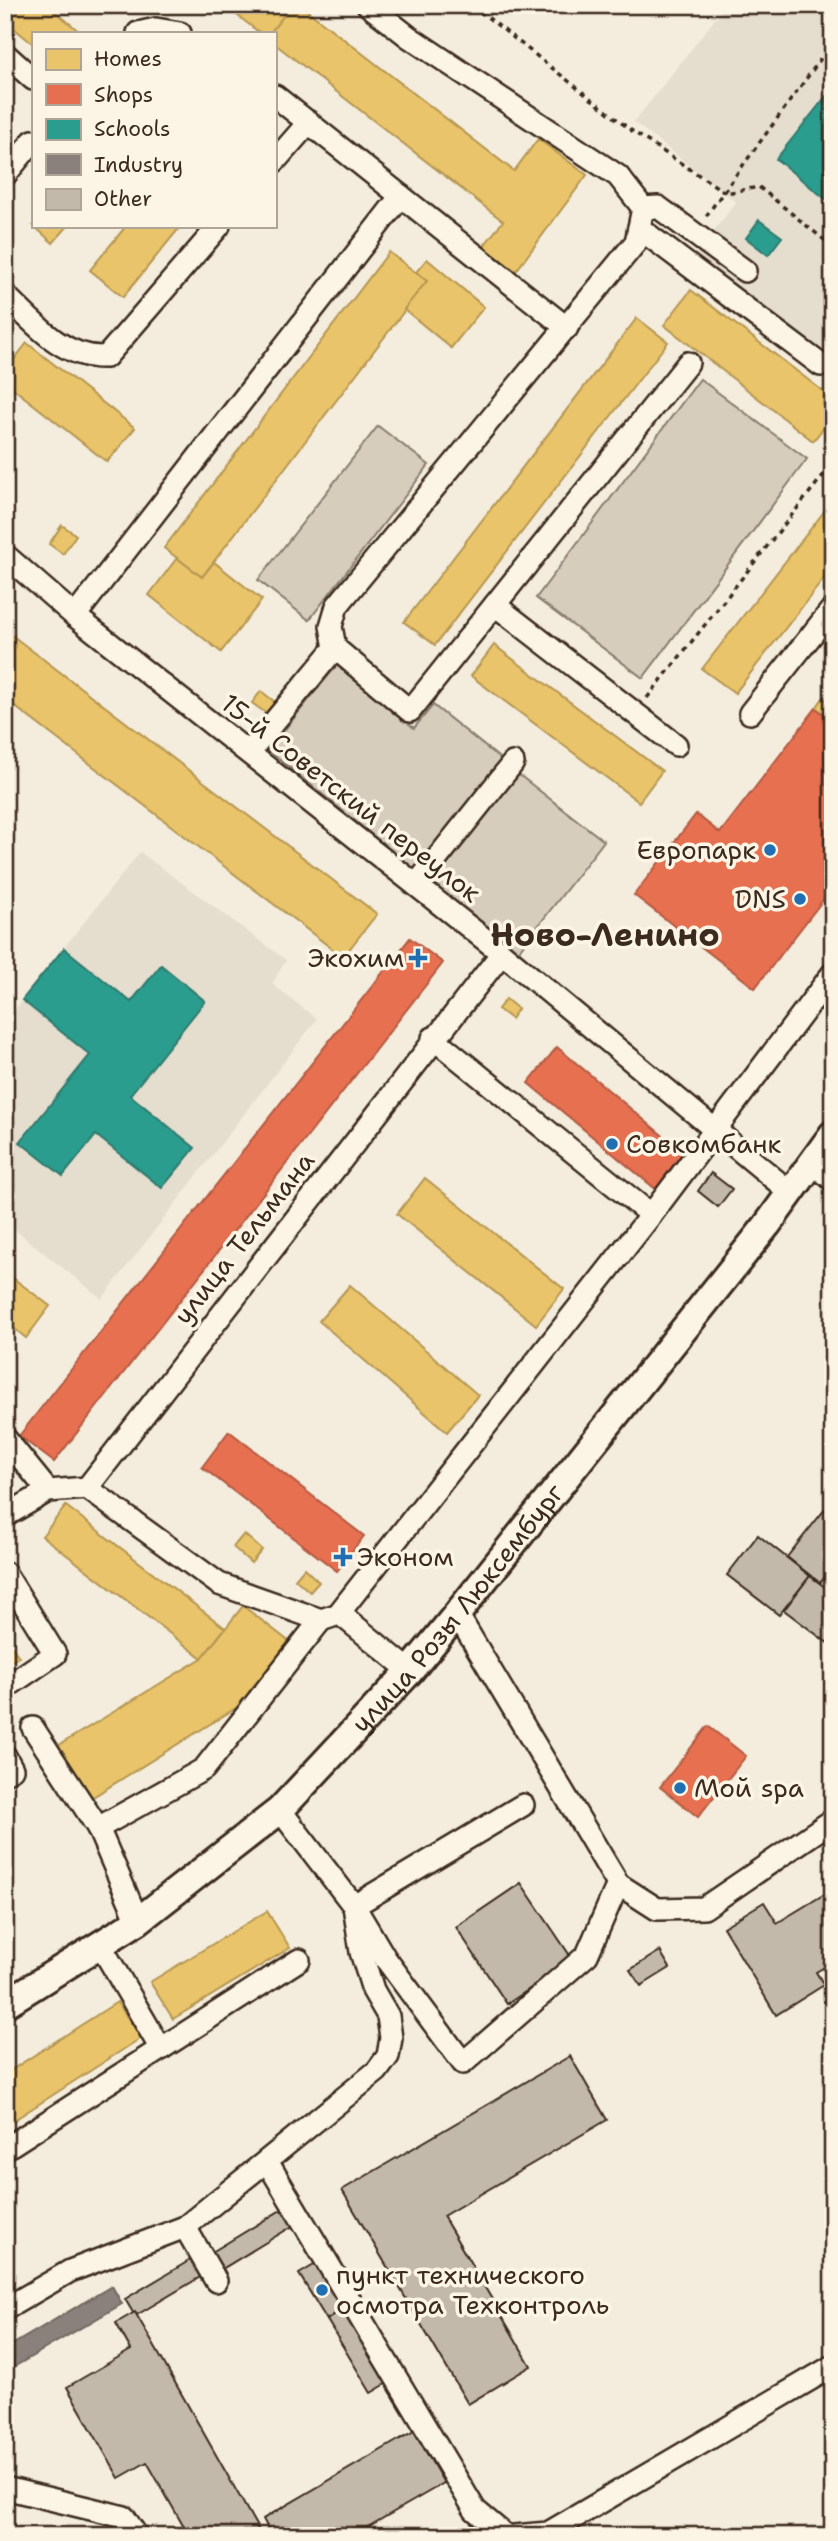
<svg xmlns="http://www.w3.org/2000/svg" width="838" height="2541" viewBox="0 0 838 2541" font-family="'Shantell Sans',sans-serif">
  <rect width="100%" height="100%" fill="#f4eddd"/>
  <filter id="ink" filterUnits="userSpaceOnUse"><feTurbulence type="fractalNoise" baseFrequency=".0143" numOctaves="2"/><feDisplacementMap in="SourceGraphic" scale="14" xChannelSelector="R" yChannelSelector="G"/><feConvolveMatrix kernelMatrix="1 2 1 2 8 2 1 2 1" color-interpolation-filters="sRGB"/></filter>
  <g filter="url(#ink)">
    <g fill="#e5ddce">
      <polygon points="726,5 833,5 833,375 690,262 736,202 634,122"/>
      <polygon points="140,852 286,960 272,984 317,1019 102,1299 5,1222 5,1022"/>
    </g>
    <g fill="#d6cdbd" stroke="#887c6e" stroke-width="2">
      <polygon points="700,379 807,459 643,678 536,598"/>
      <polygon points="378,426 429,465 309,620 258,580"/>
      <polygon points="337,665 414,728 433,705 503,761 415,870 268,750"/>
      <polygon points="518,774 604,841 517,953 431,886"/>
    </g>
    <g fill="#e9c46a" stroke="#b59653" stroke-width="2">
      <polygon points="5,5 48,5 81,33 33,33 33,44 5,21"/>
      <polygon points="224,5 292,5 270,33 260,33"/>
      <polygon points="292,5 300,5 514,171 538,139 587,175 516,271 483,247 503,221 275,44 275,33 270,33"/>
      <polygon points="34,226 68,226 53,243"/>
      <polygon points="126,226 181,226 123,297 90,270"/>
      <polygon points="389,252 427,281 202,577 164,548"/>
      <polygon points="427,259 484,307 451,348 404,309 427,281 416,272"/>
      <polygon points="691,290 833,399 833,416 813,441 664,325"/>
      <polygon points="637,318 668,342 435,645 404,622"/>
      <polygon points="27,343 135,428 107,462 5,382 5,371"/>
      <polygon points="833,500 833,567 735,693 702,669"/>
      <polygon points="62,525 76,535 63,554 49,544"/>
      <polygon points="177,558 202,577 214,562 262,600 221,652 149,595"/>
      <polygon points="5,630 377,914 343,957 5,699"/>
      <polygon points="494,645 662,771 639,802 471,676"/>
      <polygon points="261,691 280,706 271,717 252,703"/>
      <polygon points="823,698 833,705 833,721 816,708"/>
      <polygon points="506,999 518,1009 511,1019 498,1009"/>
      <polygon points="425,1178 564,1289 536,1325 397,1214"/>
      <polygon points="5,1272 50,1306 26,1338 5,1321"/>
      <polygon points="350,1285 478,1395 447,1432 319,1321"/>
      <polygon points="66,1506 225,1628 202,1658 42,1536"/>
      <polygon points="244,1534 262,1550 251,1563 233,1547"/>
      <polygon points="304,1568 319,1582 310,1592 295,1579"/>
      <polygon points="243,1606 291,1643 247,1701 88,1800 56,1747 202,1658"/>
      <polygon points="5,1636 19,1657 5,1665"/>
      <polygon points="267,1911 290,1948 173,2019 150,1982"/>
      <polygon points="117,2002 141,2038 5,2126 5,2074"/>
    </g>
    <g fill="#e76f51" stroke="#b35a42" stroke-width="2">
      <polygon points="816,708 833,721 833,887 755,988 634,895 696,814 720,833"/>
      <polygon points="410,938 443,963 54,1462 19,1436"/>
      <polygon points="557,1047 687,1156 658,1191 528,1083"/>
      <polygon points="229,1431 364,1536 337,1571 202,1467"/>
      <polygon points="708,1726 746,1756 698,1817 660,1787"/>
    </g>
    <g fill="#2a9d8f" stroke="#2f7a6d" stroke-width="2">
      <polygon points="828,94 833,98 833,193 827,200 776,159"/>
      <polygon points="759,220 782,237 768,255 746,238"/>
      <polygon points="64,948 131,1002 161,965 205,1001 130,1095 195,1148 162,1188 96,1135 63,1176 20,1142 90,1055 22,1000"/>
    </g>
    <polygon fill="#8a817c" stroke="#726760" stroke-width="2" points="112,2286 122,2304 5,2372 5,2349"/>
    <g fill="#c3b9aa" stroke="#3b2a1e" stroke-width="2">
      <polygon points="711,1173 732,1189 718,1207 698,1191"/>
      <polygon points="833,1499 833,1568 820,1583 787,1557"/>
      <polygon points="758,1535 810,1576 779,1615 727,1575"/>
      <polygon points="810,1576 833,1593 833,1647 784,1610"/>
      <polygon points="521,1883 573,1960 507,2004 456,1927"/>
      <polygon points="833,1889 833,1962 816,1972 824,1985 776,2015 723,1927 764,1902 777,1923"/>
      <polygon points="660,1951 670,1968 641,1986 630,1970"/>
      <polygon points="570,2056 607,2120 443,2216 531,2366 468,2404 342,2190"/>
      <polygon points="286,2207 296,2224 222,2269 212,2252"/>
      <polygon points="192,2259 202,2276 135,2316 125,2299"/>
      <polygon points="319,2262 346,2306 327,2320 299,2274"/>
      <polygon points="346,2306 391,2381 371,2393 327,2320"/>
      <polygon points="135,2312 262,2536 189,2536 147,2462 119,2478 67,2387 131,2350 116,2323"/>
      <polygon points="414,2431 444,2483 352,2536 272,2536 263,2519"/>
    </g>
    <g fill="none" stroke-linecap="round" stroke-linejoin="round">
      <defs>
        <g id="minor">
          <polyline points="138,33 156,29 180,33"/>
          <polyline points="5,54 33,79"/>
          <polyline points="275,96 567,328"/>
          <polyline points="275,161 309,122"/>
          <polyline points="5,175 33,141"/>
          <polyline points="643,208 658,207 745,271"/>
          <polyline points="639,228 821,365"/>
          <path d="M5 295C34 323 63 359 106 357L219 226"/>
          <polyline points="5,555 75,616 502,953 791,1193"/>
          <polyline points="495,605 676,745"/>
          <polyline points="75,616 401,196"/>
          <polyline points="335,648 410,711 688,363"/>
          <polyline points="750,713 833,608"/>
          <polyline points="249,752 335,648 331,626 337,606 636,242 643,208 618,176 409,37 368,5"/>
          <polyline points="416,885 513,763"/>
          <polyline points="433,1038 651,1215"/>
          <polyline points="814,1164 833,1180"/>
          <polyline points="5,1438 48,1491"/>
          <polyline points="87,1488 219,1584 321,1620 333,1616"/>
          <polyline points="5,1516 48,1491 87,1488 502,953"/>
          <polyline points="5,1573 55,1654 5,1688"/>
          <polyline points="457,1614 618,1884 657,1909 704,1908 833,1820"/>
          <polyline points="410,1671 339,1613 651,1215 833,973"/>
          <polyline points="33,1728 98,1828 138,1921"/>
          <polyline points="5,1756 12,1769 5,1773"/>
          <polyline points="523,1805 354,1906 385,1958 463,2063 587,1955 618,1884"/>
          <polyline points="98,1828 204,1769 321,1620"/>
          <polyline points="101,1946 161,2049"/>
          <polyline points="5,2149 299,1960"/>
          <polyline points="268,2163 475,2510 506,2536"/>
          <polyline points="185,2227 216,2281"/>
          <polyline points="5,2309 70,2271 185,2227 377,2071 388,2056 391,2038 388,2016 373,1990 361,1952 354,1906 280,1810"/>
          <polyline points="5,2488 124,2517 137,2536"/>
          <polyline points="514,2536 548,2533 833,2366"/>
        </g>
        <g id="major">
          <path id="s1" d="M5 2004 138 1921 280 1810 410 1671 457 1614 767 1225 833 1134"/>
        </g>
      </defs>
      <use href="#minor" stroke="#3b2a1e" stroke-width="26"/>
      <use href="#major" stroke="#3b2a1e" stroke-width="32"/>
      <g stroke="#3b2a1e" stroke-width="3.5" stroke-dasharray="5 5" stroke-linecap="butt">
        <polyline points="472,5 632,131 726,193 759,187 833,247"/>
        <polyline points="706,216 833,42"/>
        <polyline points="647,698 833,463"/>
      </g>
      <use href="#minor" stroke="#fcf5e5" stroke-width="21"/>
      <use href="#major" stroke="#fcf5e5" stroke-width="26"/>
    </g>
  </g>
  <g fill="#1f6fb2" stroke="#fcf5e5" stroke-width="2.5">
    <circle cx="770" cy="850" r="7"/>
    <circle cx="800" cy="899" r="7"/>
    <path d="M414.5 947.5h7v7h7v7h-7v7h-7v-7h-7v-7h7z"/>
    <circle cx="612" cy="1144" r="7"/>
    <path d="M339.5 1546.5h7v7h7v7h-7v7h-7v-7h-7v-7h7z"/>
    <circle cx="680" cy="1788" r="7"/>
    <circle cx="322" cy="2290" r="7"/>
  </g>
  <g text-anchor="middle" stroke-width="7" stroke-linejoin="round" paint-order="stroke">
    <g font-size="26" fill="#3b2a1e" stroke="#fcf5e5">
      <text transform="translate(351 798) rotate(38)" y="9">15-й Советский переулок</text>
      <text transform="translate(244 1238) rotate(-52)" y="9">улица Тельмана</text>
      <text dy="9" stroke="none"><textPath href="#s1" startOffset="606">улица Розы Люксембург</textPath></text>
    </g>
    <g font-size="26" fill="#3b2a1e" stroke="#fcf5e5" text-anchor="start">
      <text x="756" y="859" text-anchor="end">Европарк</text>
      <text x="786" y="908" text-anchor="end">DNS</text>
      <text x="404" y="967" text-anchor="end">Экохим</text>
      <text x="626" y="1153">Совкомбанк</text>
      <text x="357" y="1566">Эконом</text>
      <text x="694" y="1797">Мой spa</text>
      <text x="336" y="2284">пункт технического<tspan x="336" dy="30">осмотра Техконтроль</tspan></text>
    </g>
    <g font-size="33" font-weight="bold" fill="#3b2a1e" stroke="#fcf5e5">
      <text x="605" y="946">Ново-Ленино</text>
    </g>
  </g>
  <rect width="838" height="2541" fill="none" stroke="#fcf5e5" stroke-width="28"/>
  <rect x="14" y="14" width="810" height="2513" fill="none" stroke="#3b2a1e" stroke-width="2.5" filter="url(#ink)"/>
  <rect x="32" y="32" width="245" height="196" fill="#fcf5e5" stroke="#afa495" stroke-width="2"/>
  <rect x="46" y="49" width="35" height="21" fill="#e9c46a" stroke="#afa495" stroke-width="2"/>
  <text x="94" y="66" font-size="21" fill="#3b2a1e">Homes</text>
  <rect x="46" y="84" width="35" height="21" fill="#e76f51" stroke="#afa495" stroke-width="2"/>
  <text x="94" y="102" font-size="21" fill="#3b2a1e">Shops</text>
  <rect x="46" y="119" width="35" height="21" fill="#2a9d8f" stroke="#afa495" stroke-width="2"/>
  <text x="94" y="136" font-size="21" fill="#3b2a1e">Schools</text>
  <rect x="46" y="154" width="35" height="21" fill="#8a817c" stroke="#afa495" stroke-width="2"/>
  <text x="94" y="172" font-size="21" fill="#3b2a1e">Industry</text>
  <rect x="46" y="189" width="35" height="21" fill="#c3b9aa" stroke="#afa495" stroke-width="2"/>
  <text x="94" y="206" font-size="21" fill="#3b2a1e">Other</text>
</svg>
